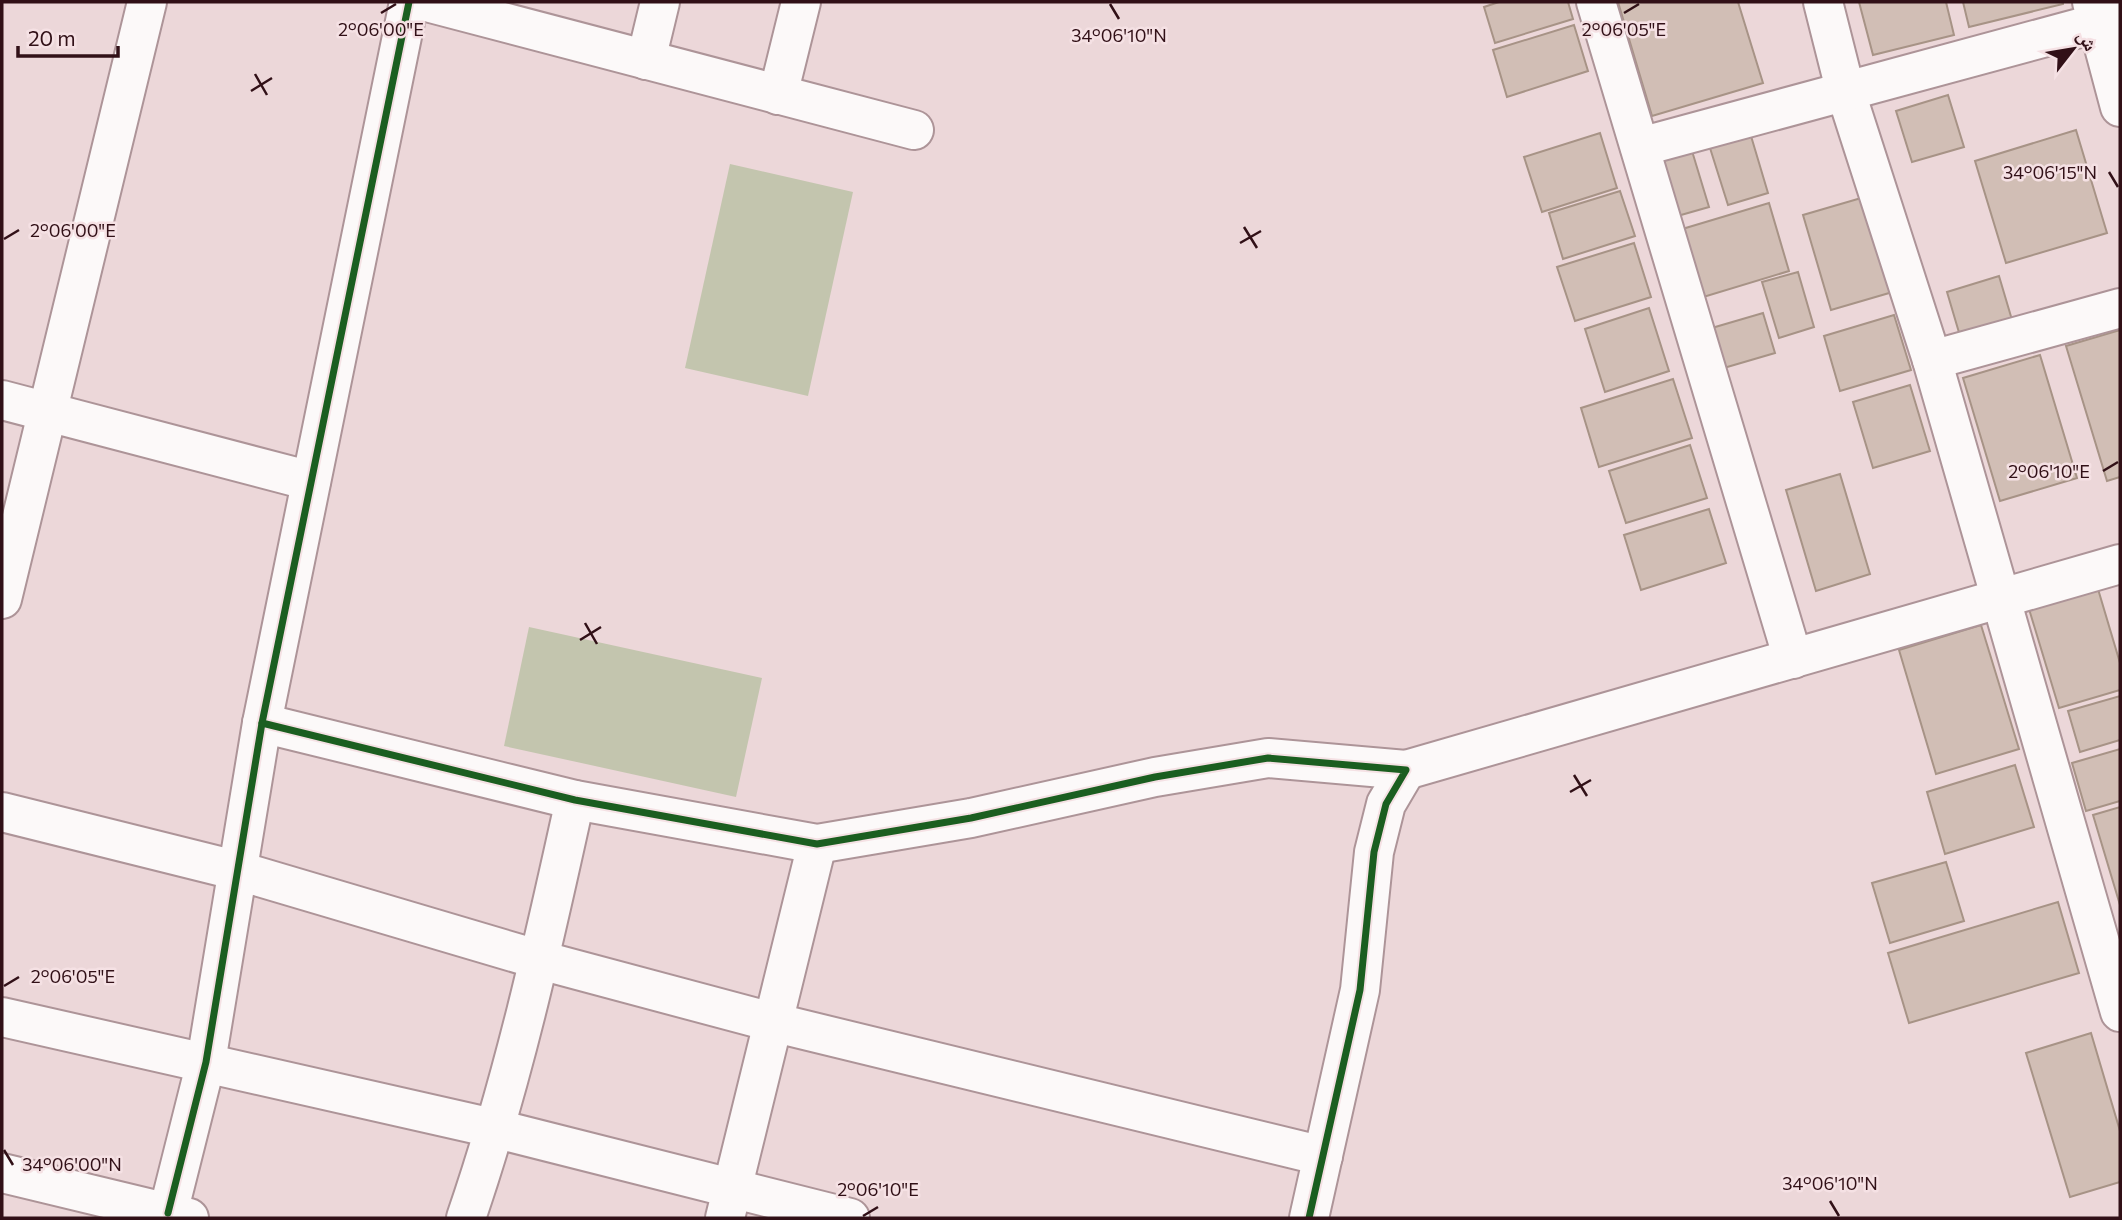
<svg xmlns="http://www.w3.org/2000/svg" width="2122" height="1220" viewBox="0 0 2122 1220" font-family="Commissioner,'Noto Naskh Arabic',sans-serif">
  <rect width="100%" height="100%" fill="#ecd7d9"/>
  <g fill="#c3c5ae">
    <polygon points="730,164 853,192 808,396 685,368"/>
    <polygon points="529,627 762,678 736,797 504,746"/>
  </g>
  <g fill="#d1beb5" stroke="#a79386" stroke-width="2">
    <polygon points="1499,2 1568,2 1573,19 1495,43 1484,7"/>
    <polygon points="1618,2 1738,2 1763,83 1652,116"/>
    <polygon points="1859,2 1946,2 1954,35 1873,55"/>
    <polygon points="1963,2 2063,2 2063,4 1969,27"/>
    <polygon points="1574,25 1588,71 1507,97 1493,50"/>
    <polygon points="1948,95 1964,147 1912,162 1896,111"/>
    <polygon points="2076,130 2107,233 2006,263 1975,161"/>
    <polygon points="1600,133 1617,188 1542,212 1524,157"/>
    <polygon points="1751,136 1768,193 1728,205 1710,148"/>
    <polygon points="1692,151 1709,207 1674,217 1657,162"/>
    <polygon points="1620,191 1635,236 1563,259 1549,213"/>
    <polygon points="1868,196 1896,291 1831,310 1803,215"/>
    <polygon points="1769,203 1789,271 1700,298 1679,230"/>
    <polygon points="1634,243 1651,297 1575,321 1557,267"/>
    <polygon points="1798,272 1814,327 1779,338 1762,282"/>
    <polygon points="1999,276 2015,330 1963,346 1947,292"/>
    <polygon points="1649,308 1669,371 1605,392 1585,329"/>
    <polygon points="1763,313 1775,353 1717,370 1705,330"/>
    <polygon points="1894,315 1911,370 1840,391 1824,336"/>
    <polygon points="2120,330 2120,477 2107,481 2066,346"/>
    <polygon points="2040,355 2077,478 2000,501 1963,378"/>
    <polygon points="1673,379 1692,438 1599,467 1581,408"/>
    <polygon points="1910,385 1930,451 1873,468 1853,402"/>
    <polygon points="1690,445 1707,498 1626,523 1609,471"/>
    <polygon points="1840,474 1870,574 1816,591 1786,490"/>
    <polygon points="1709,509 1726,563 1641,590 1624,535"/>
    <polygon points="2098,589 2120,663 2120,690 2059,708 2029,609"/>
    <polygon points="1981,625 2019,749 1936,774 1899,650"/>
    <polygon points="2120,696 2120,740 2080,752 2068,711"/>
    <polygon points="2120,749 2120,801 2086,811 2072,763"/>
    <polygon points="2015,765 2034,827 1945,854 1927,792"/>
    <polygon points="2120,807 2120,905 2093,815"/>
    <polygon points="1946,862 1964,921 1890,943 1872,883"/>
    <polygon points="2058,902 2079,973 1909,1023 1888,953"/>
    <polygon points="2091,1033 2120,1131 2120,1182 2070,1197 2026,1053"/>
  </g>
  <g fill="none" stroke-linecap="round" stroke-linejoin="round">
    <defs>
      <g id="minor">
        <polyline points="427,2 914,130"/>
        <polyline points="1596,2 1793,659"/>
        <polyline points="1823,2 1846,93 1932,360 2120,1012"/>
        <polyline points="2092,2 2120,107"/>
        <polyline points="646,60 660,2"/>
        <polyline points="778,95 801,2"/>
        <polyline points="1640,147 2120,17"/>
        <polyline points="1932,360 2120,308"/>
        <polyline points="2,400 311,481"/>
        <polyline points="2,599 147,2"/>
        <polyline points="262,723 575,800 817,844 971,818 1155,777 1268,758 1406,770 1386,804 1374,852 1360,990 1309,1218"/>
        <polyline points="1406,770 2120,564"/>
        <polyline points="2,812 239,871 540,960 772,1022 1323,1156"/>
        <polyline points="2,1017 497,1129 850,1218"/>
        <polyline points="2,1173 189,1218"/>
        <polyline points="168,1213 206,1062 262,723 409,2"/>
        <path d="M466 1218C513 1081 544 941 575 800"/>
        <polyline points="725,1218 817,844"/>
      </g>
    </defs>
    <use href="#minor" stroke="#ad9498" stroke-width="42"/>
    <use href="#minor" stroke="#fcf9f9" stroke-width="38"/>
    <defs>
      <g id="cycleway">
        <polyline points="262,723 575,800 817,844 971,818 1155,777 1268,758 1406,770 1386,804 1374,852 1360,990 1309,1218"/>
        <polyline points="168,1213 206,1062 262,723 409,2"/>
      </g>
    </defs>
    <use href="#cycleway" stroke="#f5e1e4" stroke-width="11"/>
    <use href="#cycleway" stroke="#1b5e20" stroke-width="7"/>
  </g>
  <path fill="none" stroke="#311017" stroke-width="2.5" d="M1110 4 1119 19M381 13 396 4M1624 13 1639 4M255 74 267 95M251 91 272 78M2109 172 2118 187M1244 227 1257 248M4 239 19 230M1240 243 1261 231M2103 471 2118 462M585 623 597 644M580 640 601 627M1574 775 1587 796M1570 792 1591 780M4 986 19 977M4 1150 13 1165M1830 1201 1839 1216M863 1216 878 1207"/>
  <g font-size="18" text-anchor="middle" fill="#311017" stroke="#f5e1e4" stroke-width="5" stroke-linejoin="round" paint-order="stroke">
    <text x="381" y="36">2°06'00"E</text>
    <text x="1624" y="36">2°06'05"E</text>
    <text x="1119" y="42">34°06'10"N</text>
    <text x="2050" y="179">34°06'15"N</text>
    <text x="73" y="237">2°06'00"E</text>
    <text x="2049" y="478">2°06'10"E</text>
    <text x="73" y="983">2°06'05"E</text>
    <text x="72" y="1171">34°06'00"N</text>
    <text x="1830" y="1190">34°06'10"N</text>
    <text x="878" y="1196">2°06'10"E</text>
  </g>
  <rect width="2122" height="1220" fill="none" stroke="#311017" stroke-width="7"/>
  <g transform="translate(2073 49) rotate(59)" stroke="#f5e1e4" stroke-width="5" paint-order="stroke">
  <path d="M0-5L12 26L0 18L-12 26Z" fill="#311017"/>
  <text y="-10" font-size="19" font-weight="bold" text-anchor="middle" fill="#311017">ش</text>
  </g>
  <path d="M18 46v10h100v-10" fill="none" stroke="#311017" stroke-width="3.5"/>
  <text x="28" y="46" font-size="21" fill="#311017" stroke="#f5e1e4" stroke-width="5" paint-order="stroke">20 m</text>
</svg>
